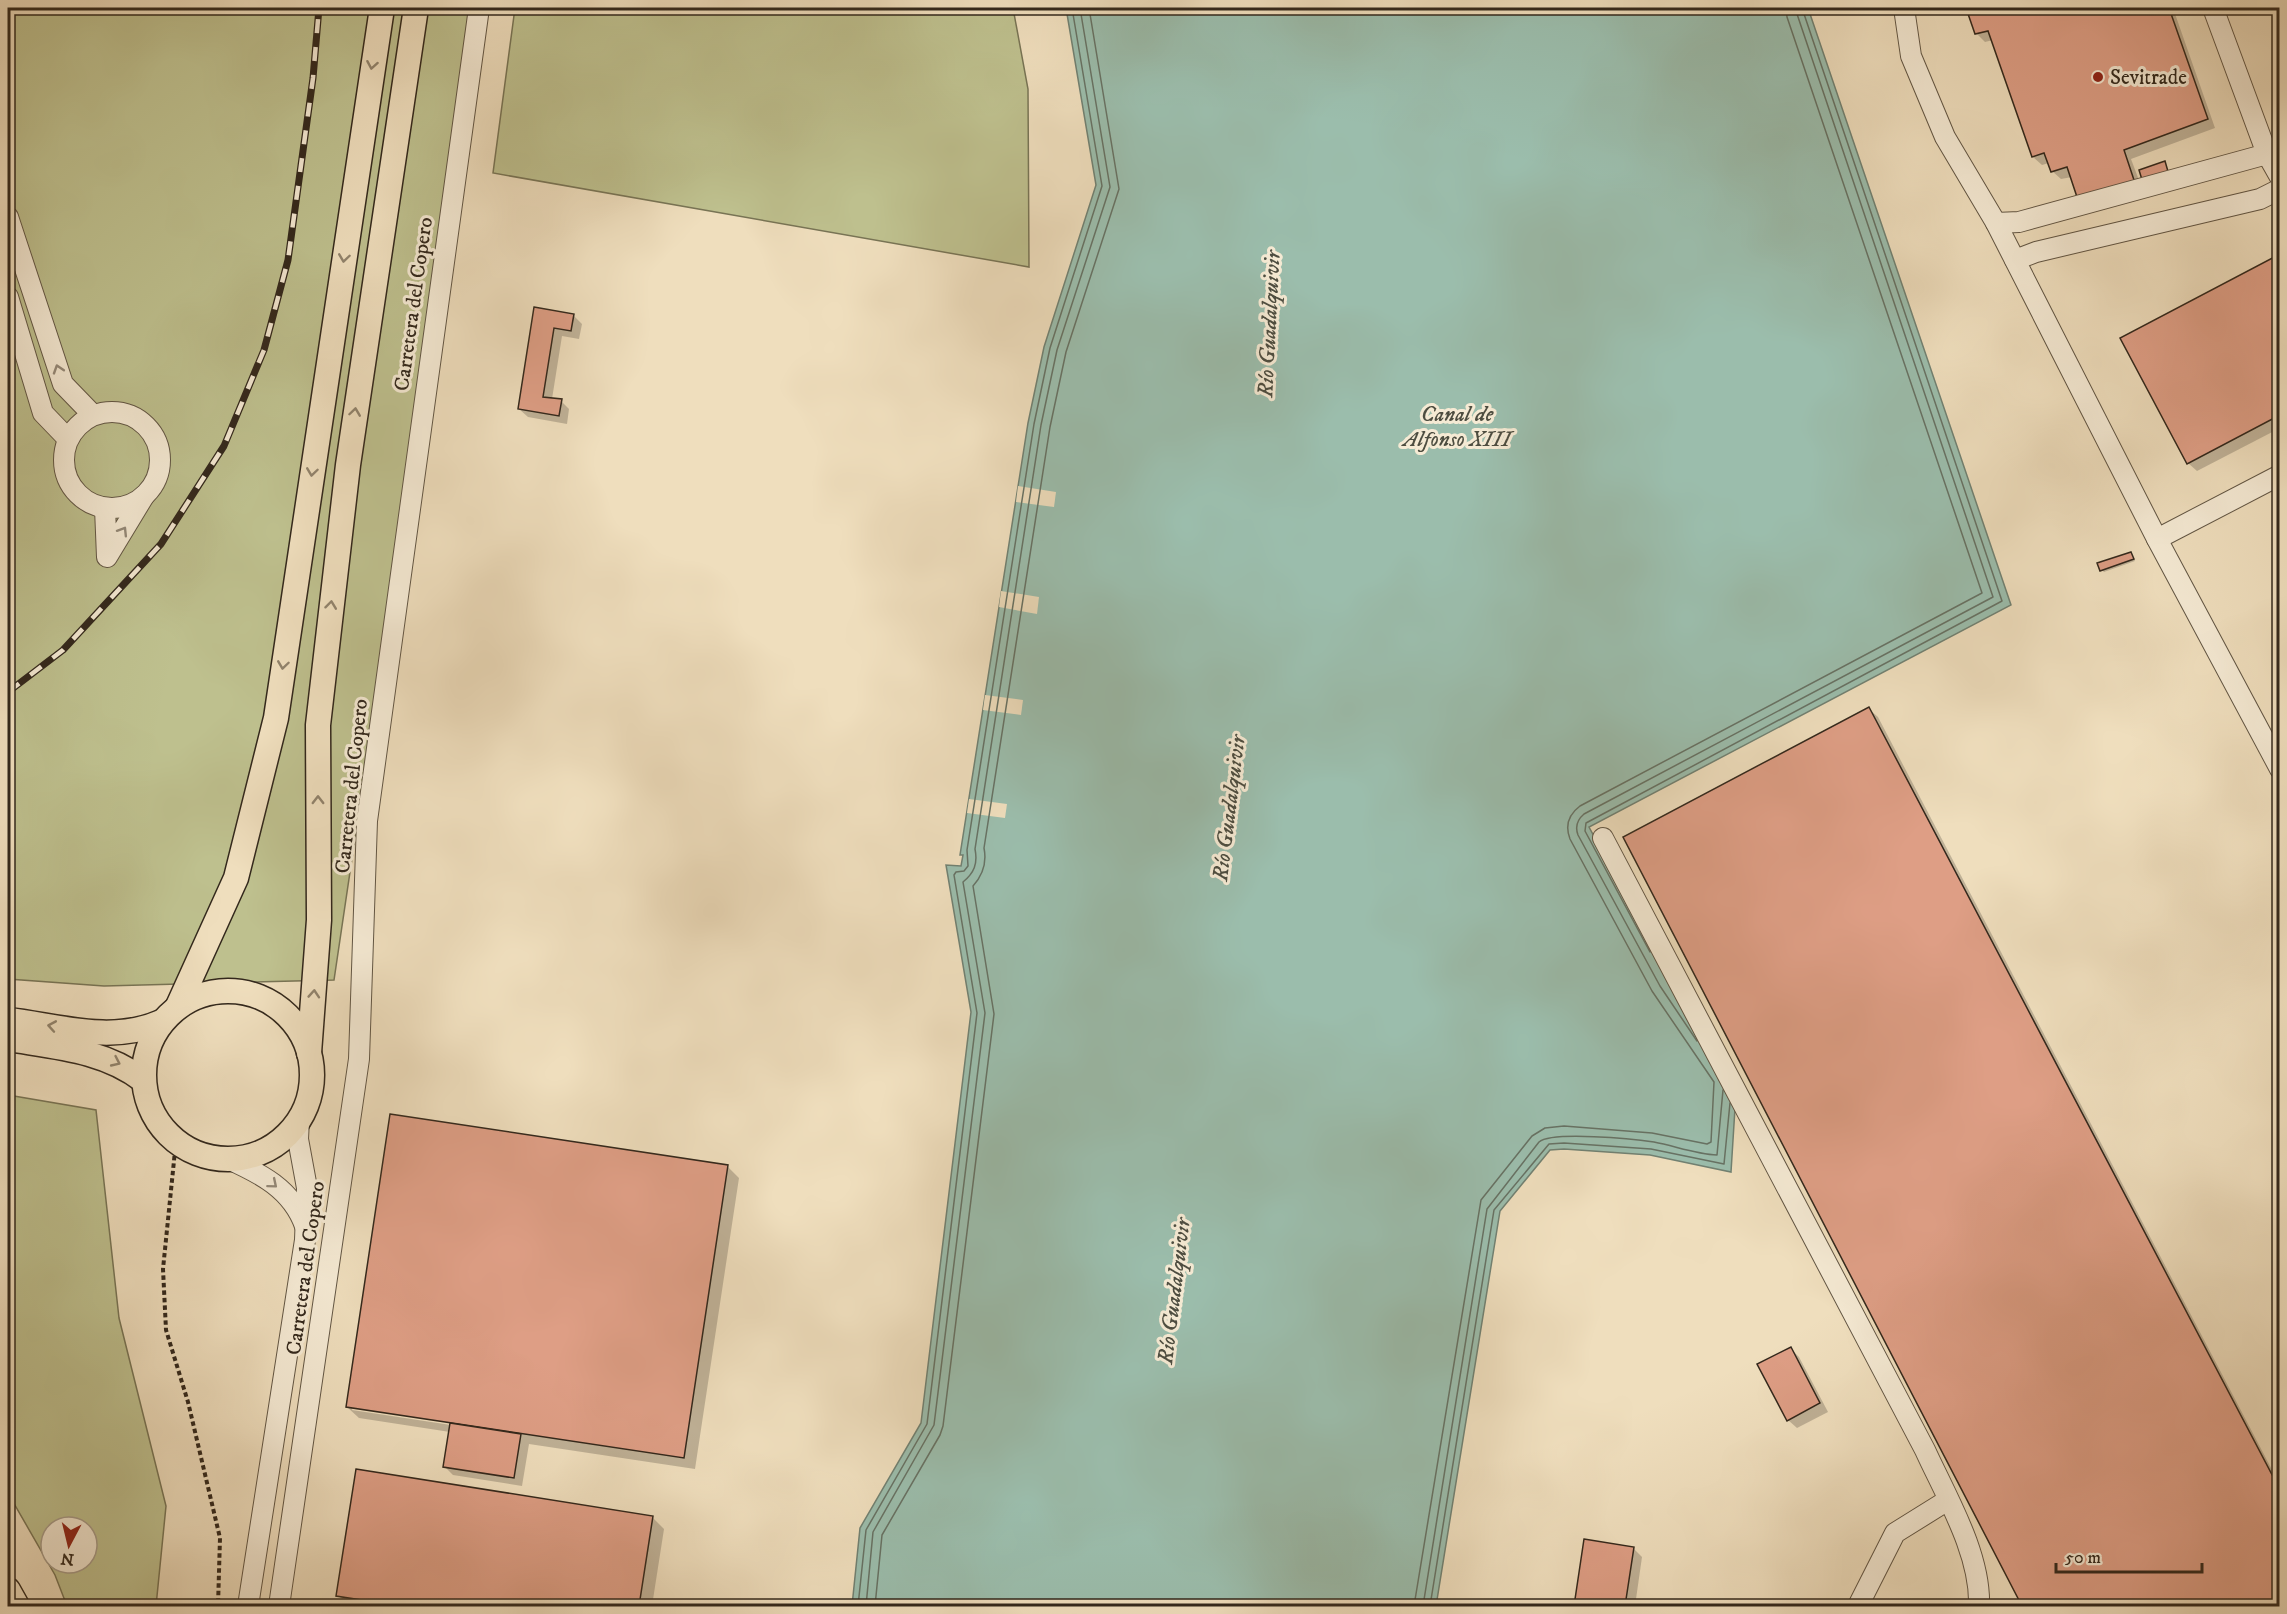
<svg xmlns="http://www.w3.org/2000/svg" width="2287" height="1614" viewBox="0 0 2287 1614" font-family="'IM FELL DW Pica',serif">
  <rect width="100%" height="100%" fill="#efdebd"/>
  <filter id="stains"><feTurbulence type="fractalNoise" baseFrequency=".00333" numOctaves="4"/><feColorMatrix values="0 0 0 0 .2 0 0 0 0 .09 0 0 0 0 .02 0 0 0 .5 -.17"/></filter>
  <radialGradient id="worn" r=".72"><stop offset=".6" stop-color="#630" stop-opacity="0"/><stop offset="1" stop-color="#630" stop-opacity=".3"/></radialGradient>
  <g fill="#bec08e" stroke="#787455" stroke-width="1.5" fill-rule="evenodd">
    <polygon points="8,8 478,8 334,980 104,986 8,979"/>
    <polygon points="515,8 1013,8 1028,89 1029,267 493,173"/>
    <path d="M8 1095 96 1110 119 1318 166 1506 156 1606H67L55 1575 8 1493ZM51 1527H87V1563H51Z"/>
  </g>
  <polygon fill="#9bbdac" stroke="#718172" stroke-width="1.5" points="1066,8 1808,8 2011,605 1589,827 1672,979 1737,1076 1731,1172 1650,1155 1564,1149 1550,1150 1500,1211 1436,1606 852,1606 860,1528 921,1423 971,1012 946,865 961,866 963,855 960,855 1028,423 1044,347 1096,185"/>
  <g fill="#efdebd">
    <polygon points="1018,486 1056,492 1054,507 1016,502"/>
    <polygon points="1001,591 1039,597 1037,614 999,607"/>
    <polygon points="985,695 1023,700 1021,715 983,710"/>
    <polygon points="969,799 1007,804 1005,818 967,813"/>
  </g>
  <g fill="#0003" fill-rule="evenodd">
    <polygon points="1968,8 2173,8 2215,128 2131,159 2143,191 2072,177 2061,179 2052,171 2049,163 2042,165 2033,157 1993,40 1985,42 1977,34"/>
    <polygon points="2280,256 2280,428 2197,471 2188,463"/>
    <polygon points="536,309 573,315 582,324 579,339 562,336 552,399 561,401 569,409 567,424 528,417 519,409"/>
    <polygon points="2131,554 2135,561 2104,572 2102,570"/>
    <polygon points="1869,709 1878,717 2280,1485 2280,1606 2024,1606 1625,838"/>
    <path d="M727 1166 739 1178 695 1469 529 1444 522 1486 453 1475 444 1466 450 1432 359 1418 347 1407ZM353 1407 451 1422V1425L352 1410Z"/>
    <polygon points="1790,1348 1799,1357 1828,1412 1797,1428 1788,1420"/>
    <polygon points="653,1518 664,1529 652,1606 349,1606 338,1595"/>
    <polygon points="1586,1541 1633,1548 1642,1557 1635,1606 1576,1606"/>
  </g>
  <g fill="none" stroke-linecap="round" stroke-linejoin="round">
    <g stroke="#677264" stroke-width="1.5">
      <polyline points="1650,952 1585,831 1586,823 2002,601 1802,8"/>
      <path d="M1697 1041 1660 986 1578 835C1575 827 1577 820 1584 814L1993 597 1795 8"/>
      <polyline points="858,1606 866,1530 927,1424 977,1013 954,875 956,872 964,871 968,866 967,850 1034,424 1050,348 1102,186 1072,8"/>
      <path d="M866 1606 873 1532 934 1425 985 1013 963 882C974 873 978 864 975 849L1041 425 1057 350 1110 187 1080 8"/>
      <path d="M875 1606 882 1535 940 1435 943 1426 994 1014 973 886C983 875 987 863 984 848L1050 427 1066 352 1119 189 1089 8"/>
      <path d="M1414 1606 1481 1200 1532 1136 1545 1128 1564 1126 1652 1133 1707 1144 1711 1142 1714 1082 1652 991 1570 839C1565 826 1568 815 1580 806L1982 593 1787 17 1786 8"/>
      <path d="M1423 1606 1487 1209 1539 1142C1552 1131 1634 1139 1654 1142 1675 1146 1696 1154 1717 1155L1723 1090"/>
      <polyline points="1430,1606 1494,1210 1549,1144 1564,1143 1651,1149 1724,1164 1730,1103"/>
    </g>
  </g>
  <g fill="#de9e85" stroke="#33281c" stroke-width="1.5">
    <polygon points="1966,8 2169,8 2208,119 2124,150 2135,183 2078,200 2067,167 2051,172 2044,153 2032,157 1988,31 1975,34"/>
    <polygon points="2165,161 2169,175 2143,183 2139,170"/>
    <polygon points="2280,254 2280,415 2187,464 2120,338"/>
    <polygon points="534,307 574,314 571,331 554,328 543,397 562,399 559,416 518,409"/>
    <polygon points="2131,552 2134,559 2100,571 2097,563"/>
    <polygon points="1869,707 2280,1490 2280,1606 2022,1606 1623,837"/>
    <polygon points="390,1114 728,1165 684,1458 346,1407"/>
    <polygon points="1791,1347 1820,1403 1787,1421 1757,1364"/>
    <polygon points="450,1423 521,1434 514,1478 443,1467"/>
    <polygon points="356,1469 653,1516 639,1606 381,1606 382,1603 336,1596"/>
    <polygon points="1584,1539 1634,1547 1625,1606 1574,1606"/>
  </g>
  <g fill="none" stroke-linecap="round" stroke-linejoin="round">
    <defs>
      <g id="minor">
        <polyline points="1904,8 1911,56 1945,137 1996,223 2157,539 2280,769"/>
        <polyline points="2213,8 2267,154 2280,177"/>
        <polyline points="8,217 63,384 93,415"/>
        <polyline points="1996,223 2019,222 2267,154"/>
        <polyline points="2015,260 2036,252 2260,199 2280,189"/>
        <polyline points="8,297 43,413 68,439"/>
        <circle cx="112" cy="460" r="48"/>
        <polyline points="105,508 107,557 144,496"/>
        <polyline points="2157,539 2280,475"/>
        <path d="M1603 838 1925 1450C1946 1496 1981 1554 1979 1606"/>
        <path d="M226 1158C260 1173 292 1189 305 1226"/>
        <polyline points="248,1606 305,1240 307,1188 298,1139 299,1120"/>
        <polyline points="279,1606 359,1059 367,821 479,8"/>
        <polyline points="1858,1606 1895,1533 1948,1500"/>
      </g>
      <g id="major">
        <circle cx="228" cy="1075" r="84"/>
        <polyline points="178,1006 236,878 276,718 382,8"/>
        <path d="M8 1020C59 1026 111 1044 161 1022"/>
        <path d="M8 1039C56 1047 104 1050 143 1080"/>
        <polyline points="309,1053 319,920 318,725 348,465 416,8"/>
        <polyline points="8,1590 17,1606"/>
      </g>
    </defs>
    <use href="#minor" stroke="#625644" stroke-width="22"/>
    <use href="#major" stroke="#33281c" stroke-width="27"/>
    <polyline stroke="#33281c" stroke-width="4" stroke-dasharray="4.5 3" stroke-linecap="butt" points="176,1141 163,1269 166,1330 188,1402 220,1538 218,1606"/>
    <use href="#minor" stroke="#f5ead4" stroke-width="20"/>
    <use href="#major" stroke="#efdebd" stroke-width="24"/>
    <defs>
      <polyline id="rail" points="8,692 63,650 161,544 224,446 264,350 288,260 313,78 319,8"/>
    </defs>
    <use href="#rail" stroke="#33281c" stroke-width="7"/>
    <use href="#rail" stroke="#f5ead4" stroke-width="4.5" stroke-dasharray="14" stroke-linecap="butt"/>
  </g>
  <defs><path id="oneway-chevron" d="M-2-3.5L2.5 0L-2 3.5" fill="none" stroke-width="1.6" stroke-linecap="round" stroke-linejoin="round" transform="scale(1.5)"/></defs>
  <g stroke="#91836c">
    <use href="#oneway-chevron" transform="translate(372 65) rotate(100)"/>
    <use href="#oneway-chevron" transform="translate(344 258) rotate(98)"/>
    <use href="#oneway-chevron" transform="translate(355 412) rotate(-82)"/>
    <use href="#oneway-chevron" transform="translate(312 472) rotate(98)"/>
    <use href="#oneway-chevron" transform="translate(331 605) rotate(-83)"/>
    <use href="#oneway-chevron" transform="translate(283 665) rotate(98)"/>
    <use href="#oneway-chevron" transform="translate(318 800) rotate(-90)"/>
    <use href="#oneway-chevron" transform="translate(314 994) rotate(-86)"/>
    <use href="#oneway-chevron" transform="translate(52 1026) rotate(-170)"/>
    <use href="#oneway-chevron" transform="translate(116 1062) rotate(25)"/>
  </g>
  <g stroke="#948978">
    <use href="#oneway-chevron" transform="translate(58 369) rotate(-108)"/>
    <use href="#oneway-chevron" transform="translate(123 531) rotate(-58)"/>
    <use href="#oneway-chevron" transform="translate(273 1184) rotate(40)"/>
  </g>
  <circle fill="#8f2418" stroke="#f5ead4" stroke-width="2" cx="2098" cy="77" r="6"/>
  <g text-anchor="middle" stroke-width="6" stroke-linejoin="round" paint-order="stroke">
    <g font-size="21" fill="#33281c" stroke="#f5ead4" text-anchor="start">
      <text x="2110" y="84">Sevitrade</text>
    </g>
    <g font-size="21" fill="#33281c" stroke="#f5ead4">
      <text transform="translate(413 304) rotate(-82)" y="7">Carretera del Copero</text>
      <text transform="translate(351 786) rotate(-84)" y="7">Carretera del Copero</text>
      <text transform="translate(305 1268) rotate(-82)" y="7">Carretera del Copero</text>
    </g>
    <g font-size="22" font-style="italic" fill="#4d4d40" stroke="#f5ead4">
      <text transform="translate(1268 324) rotate(-87)" y="8">Río Guadalquivir</text>
      <text x="1457" y="421">Canal de<tspan x="1457" dy="25">Alfonso XIII</tspan></text>
      <text transform="translate(1228 808) rotate(-83)" y="8">Río Guadalquivir</text>
      <text transform="translate(1173 1291) rotate(-83)" y="8">Río Guadalquivir</text>
    </g>
  </g>
  <rect width="2287" height="1614" fill="none" stroke="#efdebd" stroke-width="30"/>
  <rect x="9" y="9" width="2269" height="1596" fill="none" stroke="#33281c" stroke-width="3"/>
  <rect x="15" y="15" width="2257" height="1584" fill="none" stroke="#33281c" stroke-width="1.5"/>
  <g transform="translate(69 1545) rotate(187)"><circle r="28" fill="#f5ead4" stroke="#a79c8a" stroke-width="1.5"/>
  <path d="M0-4.5L10 22L0 15L-10 22Z" fill="#8f2418"/>
  <text y="-9" font-size="16" font-weight="bold" text-anchor="middle" fill="#33281c">N</text>
  </g>
  <path d="M2056 1563v9h146v-9" fill="none" stroke="#33281c" stroke-width="3"/>
  <text x="2065" y="1563" font-size="18" fill="#33281c" stroke="#f5ead4" stroke-width="4.5" paint-order="stroke">50 m</text>
  <rect width="100%" height="100%" filter="url(#stains)"/>
  <rect width="100%" height="100%" fill="url(#worn)"/>
</svg>
